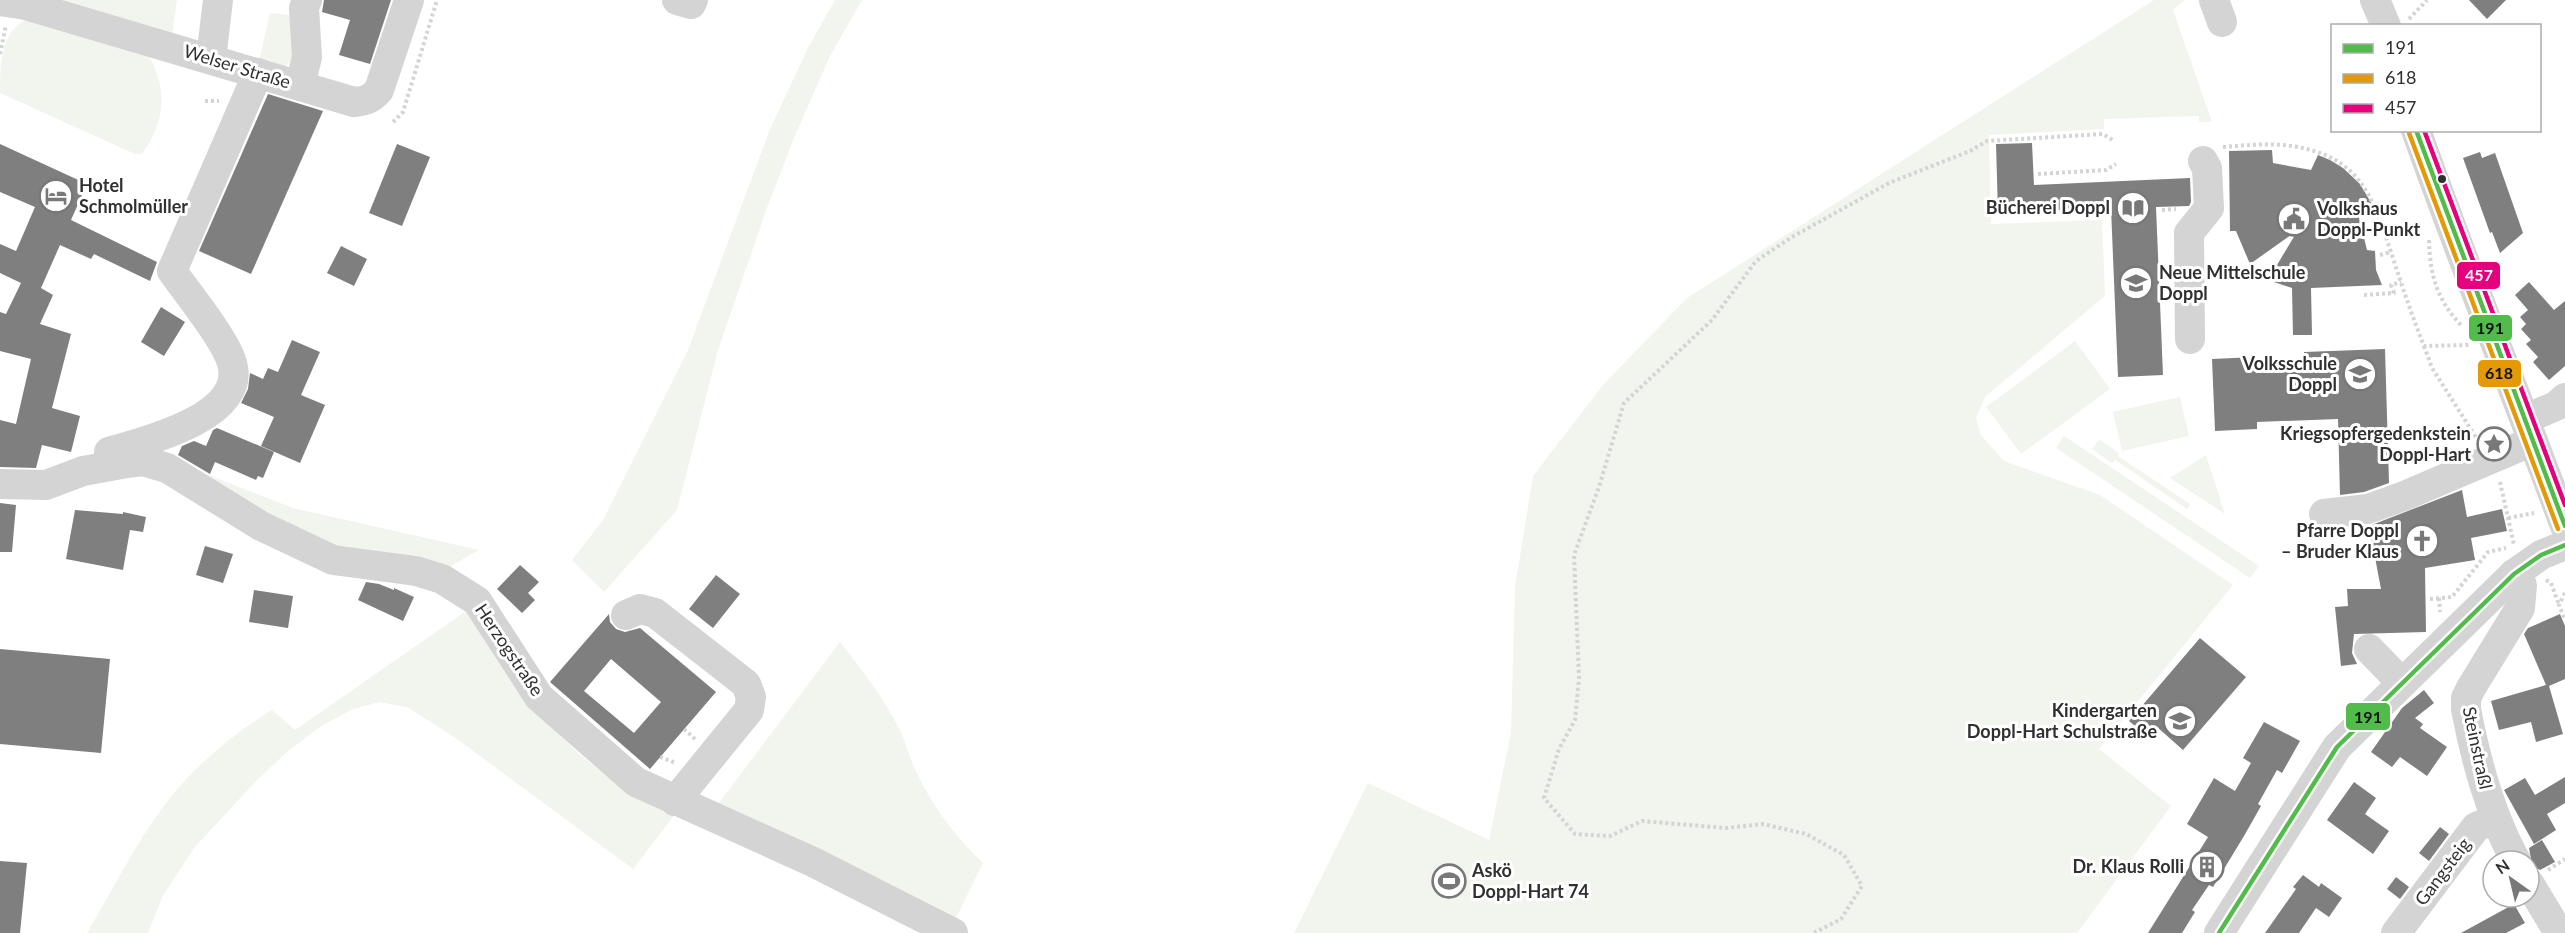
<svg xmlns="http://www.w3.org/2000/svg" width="2565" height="933" viewBox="0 0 2565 933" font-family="Lato,sans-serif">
  <rect width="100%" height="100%" fill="#fff"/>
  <g fill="#f2f5ed">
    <polygon points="60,0 177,0 172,36"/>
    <polygon points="835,0 862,0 830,56 794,138 768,205 718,350 677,510 604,592 572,560 603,520 688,350 770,129 808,48"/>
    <polygon points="2154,0 2185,0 2173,10 2212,122 2199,122 2199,116 2104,119 2104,129 1989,135 1991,224 2102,220 2105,296 1986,396 1976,417 1980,434 2004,461 2100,495 2233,585 2099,749 2171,806 2077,933 1294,933 1368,783 1489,840 1511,733 1515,587 1533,476 1603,385 1687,298"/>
    <polygon points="270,13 299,16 292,61 283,68 259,62"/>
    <path d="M32 18 149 56C168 91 165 121 142 154H135L0 93C0 64 0 27 32 18Z"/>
    <polygon points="2075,341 2110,389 2021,454 1986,407"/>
    <polygon points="2180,397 2189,436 2122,451 2113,412"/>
    <polygon points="2064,436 2259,566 2250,578 2056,448"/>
    <polygon points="2099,439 2119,453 2118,456 2190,504 2187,509 2115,460 2112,463 2092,449"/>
    <polygon points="2206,455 2225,514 2170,478"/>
    <polygon points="175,462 293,508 479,550 444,570 318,546"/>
    <path d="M469 609C510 671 547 737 611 778 632 791 655 802 676 813L633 869 457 739 407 707 379 702 351 710 321 726 287 752 256 781 194 848 163 896 148 933H87C112 891 134 846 163 807 192 768 230 736 272 710L295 730Z"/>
    <path d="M840 642C862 670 884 698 900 730 906 743 909 757 915 769 931 805 955 836 983 863L954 922 713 811Z"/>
  </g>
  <g fill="#7f7f7f" fill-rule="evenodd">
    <polygon points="324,0 391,0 370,64 339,55 350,20 322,12"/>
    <polygon points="2469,0 2506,0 2487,19"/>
    <polygon points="268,94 323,111 251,274 199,251"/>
    <polygon points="2032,143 2034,185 2190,178 2191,202 2189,206 2156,207 2163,375 2118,377 2111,208 1998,213 1996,144"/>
    <polygon points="0,144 87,184 71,220 157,262 150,281 94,254 91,259 60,245 41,288 53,295 40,324 71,334 52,408 80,416 71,452 42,445 36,468 0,467 0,420 16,424 31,359 0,351 0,312 6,314 21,283 0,273 0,244 16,251 35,207 0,192"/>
    <polygon points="397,144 430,157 402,226 369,213"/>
    <polygon points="2272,150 2273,163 2311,170 2318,155 2330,160 2343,168 2360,184 2373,206 2358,214 2367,250 2375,251 2376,270 2382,285 2311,288 2312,335 2293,335 2292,288 2268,280 2298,230 2250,264 2236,231 2230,231 2229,151"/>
    <polygon points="2480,152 2482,158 2495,153 2523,233 2500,253 2492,232 2490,233 2463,158"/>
    <polygon points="341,246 367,259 354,286 327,273"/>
    <polygon points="2529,282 2554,310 2565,301 2565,366 2549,380 2533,362 2538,357 2526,344 2531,340 2521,329 2526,324 2520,317 2528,310 2515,295"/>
    <polygon points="161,307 185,322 164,356 141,342"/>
    <polygon points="292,340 320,352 301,395 325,405 300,463 261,446 274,417 241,403 248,389 250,373 263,379 268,368 278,372"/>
    <polygon points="2385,349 2389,483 2364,492 2340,495 2338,419 2257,422 2257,429 2215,431 2212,359 2255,357 2256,373 2304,371 2304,352"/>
    <polygon points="217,428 274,452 263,478 258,476 256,480 215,462 210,474 178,455 182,446 194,441 206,446 213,430"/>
    <polygon points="2462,490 2467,517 2502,509 2507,531 2471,538 2475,560 2425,568 2426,632 2354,634 2352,653 2357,664 2341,666 2335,607 2348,606 2347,589 2381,589 2369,526"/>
    <polygon points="0,503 16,505 12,552 0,552"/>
    <polygon points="75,510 123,514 123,512 146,517 143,532 130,530 123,570 66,559"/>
    <polygon points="205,546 233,554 223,583 196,575"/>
    <polygon points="520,565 539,582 528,593 535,600 522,613 497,589"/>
    <polygon points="716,575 740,594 713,628 689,609"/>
    <polygon points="366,582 379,584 394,590 394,588 414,597 403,621 358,600"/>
    <polygon points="254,590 293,596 288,628 249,622"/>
    <path d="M609 614 610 622 616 629 625 632 640 628 716 692 650 769 550 682ZM611 659 661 702 634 733 584 691Z"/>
    <polygon points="2560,614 2565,626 2565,679 2549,686 2563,734 2536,742 2531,722 2499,730 2491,701 2546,685 2524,634 2528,628"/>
    <polygon points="2200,638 2246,677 2183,750 2157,727 2148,737 2129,721"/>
    <polygon points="0,649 110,659 101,753 0,744"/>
    <polygon points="2424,690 2434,703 2415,718 2423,724 2420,728 2447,747 2427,776 2400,757 2392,767 2371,752 2402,708"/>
    <polygon points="2264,722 2300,741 2282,773 2277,770 2258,804 2261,806 2244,836 2213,887 2209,885 2192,910 2195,912 2182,933 2148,933 2208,837 2187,824 2214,778 2235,791 2251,763 2243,758"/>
    <polygon points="2565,777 2565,803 2547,814 2556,830 2534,844 2504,790 2525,778 2535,795"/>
    <polygon points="2354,782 2376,798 2365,814 2389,831 2373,854 2327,820"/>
    <polygon points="2440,827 2449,834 2429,861 2419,853"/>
    <polygon points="2542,840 2555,862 2540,870 2532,865 2529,848"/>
    <polygon points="0,861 27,863 20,933 0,933"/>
    <polygon points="2303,875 2319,887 2321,883 2342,898 2329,917 2316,908 2299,933 2265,933 2296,889 2293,887"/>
    <polygon points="2396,877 2409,887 2400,899 2387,889"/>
    <polygon points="2514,904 2525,923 2506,933 2461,933"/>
  </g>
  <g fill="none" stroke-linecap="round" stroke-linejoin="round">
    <g stroke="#d4d4d4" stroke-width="4" stroke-dasharray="3 3" stroke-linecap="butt">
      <polyline points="2409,19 2427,0"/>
      <polyline points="0,54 6,25"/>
      <polyline points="205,101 219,101"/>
      <polyline points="393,122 403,112 437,0"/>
      <path d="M2223 147C2246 145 2269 143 2292 146 2362 157 2372 197 2392 255 2402 286 2412 316 2424 346L2470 345"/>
      <polyline points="2038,174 2106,170 2116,164"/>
      <polyline points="2162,210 2176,209"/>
      <path d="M2429 240C2430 275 2437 300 2461 325"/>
      <polyline points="2380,255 2391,252"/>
      <polyline points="2364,295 2394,293 2391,285 2401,282"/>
      <polyline points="2424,346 2432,368 2477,439"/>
      <polyline points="2500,482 2514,545"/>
      <polyline points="2508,518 2534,513"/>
      <polyline points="2546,580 2551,583 2559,605"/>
      <polyline points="2565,593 2559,605 2565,619"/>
      <polyline points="2439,598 2440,612"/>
      <polyline points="2430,599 2452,597 2488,552 2506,548"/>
      <polyline points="684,729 696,740"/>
      <polyline points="660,757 676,763"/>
      <polyline points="2548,870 2565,859"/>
      <polyline points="1814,933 1841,919 1862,886 1844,855 1806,834 1763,824 1726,828 1642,821 1610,836 1575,834 1544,798 1559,749 1575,720 1579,678 1574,555 1599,487 1624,403 1712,320 1756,261 1792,237 1889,183 1970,151 1987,141 2103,134 2114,141"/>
    </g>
    <g stroke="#d4d4d4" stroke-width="30">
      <polyline points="677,0 691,4 693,0"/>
      <polyline points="2214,0 2222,22"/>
      <polyline points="2375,0 2386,26"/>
      <path d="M0 1 26 5 354 102C366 101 371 99 379 90L409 0"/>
      <polyline points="211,59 218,0"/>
      <polyline points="300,86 307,57 304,8 307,0"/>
      <path d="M2416 130C2463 263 2516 394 2565 526"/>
      <polyline points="2190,339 2189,233 2209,208 2207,168 2203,161"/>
      <polyline points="2525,419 2556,406 2565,398"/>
      <path d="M109 452C143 442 248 417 232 363 225 339 188 294 172 271L258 73"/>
      <polyline points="0,484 46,485 83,471 127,463 143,461 167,468 261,526 333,560 416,571 442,579 477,601 539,697 636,782 813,862 953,933"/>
      <polyline points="2324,514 2368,509 2404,496 2533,441"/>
      <path d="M2514 574 2522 585 2520 608 2471 688 2466 698V709C2476 762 2490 814 2516 861"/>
      <polyline points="626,615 640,609 655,613 746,684 751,697 749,710 675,801"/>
      <polyline points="2369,649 2401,682"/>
      <polyline points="2529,883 2559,933"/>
      <polyline points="2219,933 2337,747 2514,574 2541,555 2565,545"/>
      <polyline points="2396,933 2476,827 2495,819"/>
    </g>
    <defs>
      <g id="bus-1">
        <polyline points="2416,130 2565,526"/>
        <polyline points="2219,933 2337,747 2514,574 2541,555 2565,545"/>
      </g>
      <polyline id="bus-2" points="2409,133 2558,529"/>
      <polyline id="bus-3" points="2424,130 2565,505"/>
    </defs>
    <use href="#bus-1" stroke="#fff" stroke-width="9"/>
    <use href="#bus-2" stroke="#fff" stroke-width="9"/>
    <use href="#bus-3" stroke="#fff" stroke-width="9"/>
    <use href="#bus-1" stroke="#51bc4a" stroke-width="4.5"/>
    <use href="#bus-2" stroke="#e39a05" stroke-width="4.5"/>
    <use href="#bus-3" stroke="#e5007d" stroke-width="4.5"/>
  </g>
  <defs>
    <symbol id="hotel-ring" viewBox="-11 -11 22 22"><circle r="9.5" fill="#fff" stroke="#787878" stroke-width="1.5"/><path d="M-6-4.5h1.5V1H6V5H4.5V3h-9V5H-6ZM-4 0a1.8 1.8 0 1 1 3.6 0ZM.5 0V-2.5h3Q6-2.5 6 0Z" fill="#787878"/></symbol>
    <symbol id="library-ring" viewBox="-11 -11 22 22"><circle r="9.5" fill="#fff" stroke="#787878" stroke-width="1.5"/><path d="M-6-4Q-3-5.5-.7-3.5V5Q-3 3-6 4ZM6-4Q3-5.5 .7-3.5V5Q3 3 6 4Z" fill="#787878"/></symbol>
    <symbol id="civic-ring" viewBox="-11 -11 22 22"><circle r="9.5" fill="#fff" stroke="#787878" stroke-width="1.5"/><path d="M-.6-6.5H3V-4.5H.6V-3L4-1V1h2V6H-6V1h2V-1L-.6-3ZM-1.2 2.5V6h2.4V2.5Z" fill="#787878"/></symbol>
    <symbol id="school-ring" viewBox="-11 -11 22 22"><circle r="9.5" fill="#fff" stroke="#787878" stroke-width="1.5"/><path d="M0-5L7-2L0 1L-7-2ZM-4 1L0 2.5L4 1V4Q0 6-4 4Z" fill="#787878"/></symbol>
    <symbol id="sight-ring" viewBox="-11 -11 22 22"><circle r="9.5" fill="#fff" stroke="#787878" stroke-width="1.5"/><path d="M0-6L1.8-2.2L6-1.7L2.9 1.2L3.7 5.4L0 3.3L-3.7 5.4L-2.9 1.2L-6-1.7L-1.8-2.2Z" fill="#787878"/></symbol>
    <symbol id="church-ring" viewBox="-11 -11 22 22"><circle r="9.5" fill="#fff" stroke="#787878" stroke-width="1.5"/><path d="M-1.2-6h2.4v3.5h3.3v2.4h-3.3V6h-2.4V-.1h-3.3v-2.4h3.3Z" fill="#787878"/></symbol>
    <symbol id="building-ring" viewBox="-11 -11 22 22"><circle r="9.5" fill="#fff" stroke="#787878" stroke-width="1.5"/><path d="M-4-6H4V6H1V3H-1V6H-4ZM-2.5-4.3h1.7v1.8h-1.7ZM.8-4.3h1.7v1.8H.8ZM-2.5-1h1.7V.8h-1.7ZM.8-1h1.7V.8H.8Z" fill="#787878"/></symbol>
    <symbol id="stadium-ring" viewBox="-11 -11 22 22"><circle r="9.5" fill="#fff" stroke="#787878" stroke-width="1.5"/><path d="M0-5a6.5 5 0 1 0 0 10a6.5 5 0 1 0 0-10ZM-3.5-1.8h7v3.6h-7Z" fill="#787878"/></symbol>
  </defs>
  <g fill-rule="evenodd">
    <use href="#hotel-ring" x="37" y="177" width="38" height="38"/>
    <use href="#library-ring" x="2114" y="189" width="38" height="38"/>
    <use href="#civic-ring" x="2275" y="200" width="38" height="38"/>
    <use href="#school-ring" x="2117" y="264" width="38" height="38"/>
    <use href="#school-ring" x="2341" y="355" width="38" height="38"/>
    <use href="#sight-ring" x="2475" y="425" width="38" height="38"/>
    <use href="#church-ring" x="2403" y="522" width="38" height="38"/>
    <use href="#school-ring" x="2161" y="702" width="38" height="38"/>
    <use href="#building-ring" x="2188" y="848" width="38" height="38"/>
    <use href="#stadium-ring" x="1430" y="862" width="38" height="38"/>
  </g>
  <circle fill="#303030" stroke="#fff" stroke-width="2" cx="2442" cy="179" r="5"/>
  <g text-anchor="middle" stroke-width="6" stroke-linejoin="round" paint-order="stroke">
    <g font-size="18" fill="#303030" stroke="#fff">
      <text transform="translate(237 67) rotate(17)" y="6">Welser Straße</text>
      <text transform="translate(509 650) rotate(56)" y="6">Herzogstraße</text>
      <text transform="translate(2477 748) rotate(78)" y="6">Steinstraßl</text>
      <text transform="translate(2443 872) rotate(-53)" y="6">Gangsteig</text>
    </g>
    <g font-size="18" font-weight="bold" fill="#303030" stroke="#fff" text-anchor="end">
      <text x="79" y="192" text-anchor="start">Hotel<tspan x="79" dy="21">Schmolmüller</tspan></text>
      <text x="2110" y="214">Bücherei Doppl</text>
      <text x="2317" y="215" text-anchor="start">Volkshaus<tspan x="2317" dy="21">Doppl-Punkt</tspan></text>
      <text x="2159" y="279" text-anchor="start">Neue Mittelschule<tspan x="2159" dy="21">Doppl</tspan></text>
      <text x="2337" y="370">Volksschule<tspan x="2337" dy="21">Doppl</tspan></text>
      <text x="2471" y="440">Kriegsopfergedenkstein<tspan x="2471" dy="21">Doppl-Hart</tspan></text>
      <text x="2399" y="537">Pfarre Doppl<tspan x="2399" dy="21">– Bruder Klaus</tspan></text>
      <text x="2157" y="717">Kindergarten<tspan x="2157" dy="21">Doppl-Hart Schulstraße</tspan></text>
      <text x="2184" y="873">Dr. Klaus Rolli</text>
      <text x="1472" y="877" text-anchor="start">Askö<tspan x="1472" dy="21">Doppl-Hart 74</tspan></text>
    </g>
  </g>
  <g stroke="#fff" stroke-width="2">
    <rect x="2456" y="261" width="45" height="29" rx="6" fill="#e5007d"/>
    <rect x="2468" y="314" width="45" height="28" rx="6" fill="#51bc4a"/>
    <rect x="2477" y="359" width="45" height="29" rx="6" fill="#e39a05"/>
    <rect x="2345" y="702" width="46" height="29" rx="6" fill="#51bc4a"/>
  </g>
  <g font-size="16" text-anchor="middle" font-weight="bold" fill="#fff">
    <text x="2479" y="281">457</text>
  </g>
  <g font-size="16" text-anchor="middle" font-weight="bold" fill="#111">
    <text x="2490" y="334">191</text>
    <text x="2499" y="379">618</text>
    <text x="2368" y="723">191</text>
  </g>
  <rect x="2331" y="24" width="210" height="108" fill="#ffffff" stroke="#acacac" stroke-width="1.5"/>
  <rect x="2343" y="44" width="30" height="9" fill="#51bc4a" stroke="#acacac" stroke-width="1.5"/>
  <text x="2385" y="54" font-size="18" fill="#303030">191</text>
  <rect x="2343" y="74" width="30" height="9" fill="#e39a05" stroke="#acacac" stroke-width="1.5"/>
  <text x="2385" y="84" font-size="18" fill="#303030">618</text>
  <rect x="2343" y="104" width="30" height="9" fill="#e5007d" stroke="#acacac" stroke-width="1.5"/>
  <text x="2385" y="114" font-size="18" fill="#303030">457</text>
  <g transform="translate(2511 879) rotate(326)"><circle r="28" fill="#ffffff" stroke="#acacac" stroke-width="1.5"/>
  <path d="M0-4.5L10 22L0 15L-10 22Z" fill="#787878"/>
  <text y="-9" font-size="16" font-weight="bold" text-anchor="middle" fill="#303030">N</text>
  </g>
</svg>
